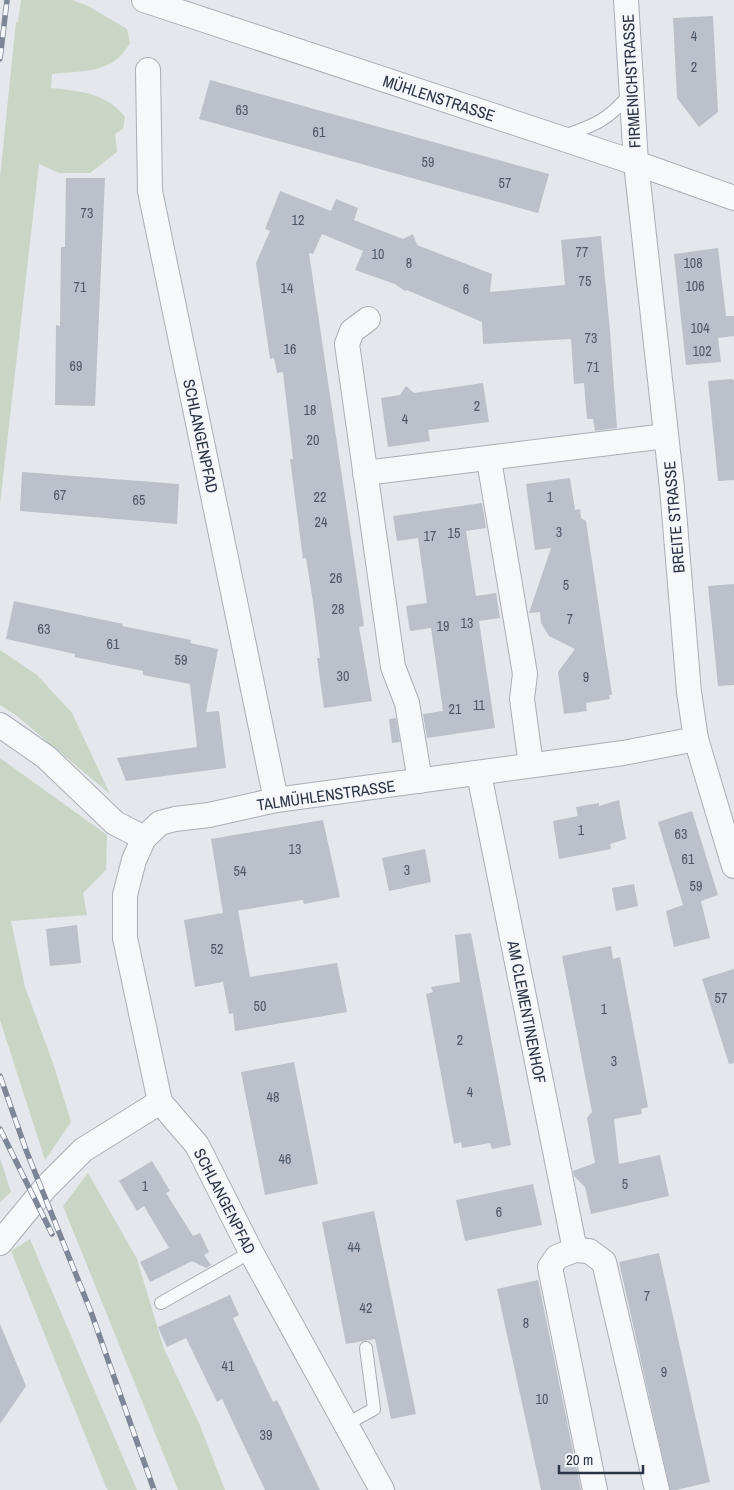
<svg xmlns="http://www.w3.org/2000/svg" width="734" height="1490" viewBox="0 0 734 1490" font-family="'Archivo Narrow',sans-serif">
  <rect width="100%" height="100%" fill="#e4e7ec"/>
  <g fill="#c9d6c5">
    <path d="M21 0H72L88 6 127 29 130 43C112 75 84 70 52 74L51 88C80 91 107 93 125 117L123 129 115 134 117 152 90 173H59L39 164 0 504V177L16 22H18Z"/>
    <polygon points="0,650 37,675 72,713 110,794 17,716 0,705"/>
    <polygon points="0,758 107,835 106,870 83,893 87,915 11,921 25,987 54,1066 71,1122 45,1160 0,1020"/>
    <polygon points="0,1158 11,1192 0,1202"/>
    <polygon points="88,1173 137,1259 164,1349 199,1423 225,1490 178,1490 63,1206"/>
    <polygon points="30,1239 45,1275 137,1490 108,1490 106,1487 11,1251"/>
  </g>
  <g fill="#bbc0ca">
    <polygon points="713,16 718,112 699,127 677,98 673,18"/>
    <polygon points="210,80 549,174 538,213 199,119"/>
    <polygon points="66,178 105,178 95,406 55,405 56,325 60,326 61,247 65,247"/>
    <polygon points="280,191 331,211 336,199 358,208 354,220 403,239 413,234 417,245 492,274 490,292 565,285 561,240 601,236 610,331 617,428 595,431 593,419 587,419 584,383 574,384 571,339 483,344 482,322 407,290 405,291 395,284 355,270 363,251 322,234 313,254 309,253 364,626 359,627 372,701 324,708 317,658 320,658 313,602 306,558 303,559 290,459 293,459 283,372 277,373 274,358 270,359 256,263 270,231 265,229"/>
    <polygon points="718,248 726,316 734,316 734,336 718,338 721,362 686,365 674,254"/>
    <polygon points="731,379 734,380 734,480 718,481 708,381"/>
    <polygon points="483,383 489,422 428,430 430,441 388,447 381,398 400,395 406,386 414,393"/>
    <polygon points="22,472 179,484 177,524 20,511"/>
    <polygon points="570,478 575,510 580,509 581,518 586,521 612,695 609,695 610,699 586,703 587,711 564,714 558,672 575,649 549,636 541,623 540,612 529,613 551,548 535,550 526,484"/>
    <polygon points="482,503 486,528 466,531 476,596 496,593 500,618 479,621 495,728 427,738 423,714 443,711 431,628 410,631 406,606 427,603 418,538 397,541 393,516"/>
    <polygon points="734,584 734,685 718,686 708,586"/>
    <polygon points="14,601 123,624 122,626 191,640 190,643 218,649 206,712 219,711 226,768 126,781 117,758 197,747 190,684 143,675 143,671 75,657 75,654 6,639"/>
    <polygon points="396,718 400,742 392,743 389,719"/>
    <polygon points="619,800 626,839 610,844 611,849 559,859 553,821 578,816 576,807 599,803 599,806"/>
    <polygon points="692,811 718,895 701,901 710,938 674,947 666,911 683,905 658,822"/>
    <polygon points="323,820 340,897 304,904 303,900 223,913 211,839"/>
    <polygon points="425,849 431,882 389,891 382,858"/>
    <polygon points="634,884 638,906 616,911 612,888"/>
    <polygon points="238,910 250,977 337,963 347,1012 235,1031 233,1013 229,1014 223,982 195,987 184,920"/>
    <polygon points="77,925 81,963 50,966 46,929"/>
    <polygon points="471,933 511,1145 492,1149 490,1143 462,1148 461,1142 454,1144 426,994 433,992 431,987 460,982 455,935"/>
    <polygon points="611,946 613,959 620,957 648,1107 641,1109 642,1114 614,1119 619,1164 660,1155 669,1196 591,1214 585,1187 574,1176 573,1171 595,1163 587,1118 592,1112 562,956"/>
    <polygon points="734,969 734,1063 729,1064 702,979"/>
    <polygon points="294,1062 318,1184 265,1195 241,1072"/>
    <polygon points="152,1161 170,1191 166,1193 193,1236 200,1233 209,1252 204,1255 211,1265 206,1268 192,1261 150,1282 140,1262 169,1248 144,1206 137,1211 119,1181"/>
    <polygon points="533,1184 542,1225 465,1241 456,1200"/>
    <polygon points="374,1211 416,1414 391,1419 375,1339 346,1344 322,1222"/>
    <polygon points="659,1253 710,1482 676,1490 670,1490 619,1262"/>
    <polygon points="538,1280 554,1358 581,1490 541,1490 497,1289"/>
    <polygon points="230,1295 239,1315 233,1318 273,1402 277,1400 320,1490 265,1490 222,1399 217,1402 186,1338 167,1347 158,1327"/>
    <polygon points="0,1324 26,1386 0,1424"/>
  </g>
  <g fill="none" stroke-linecap="round" stroke-linejoin="round">
    <defs>
      <g id="service">
        <path d="M561 137C593 126 610 120 631 92"/>
        <polyline points="161,1303 251,1252"/>
        <polyline points="345,1425 374,1409 366,1348"/>
      </g>
      <g id="minor">
        <polyline points="144,0 636,163 734,198"/>
        <polyline points="626,0 636,163 672,488 689,692 696,739 734,866"/>
        <polyline points="148,70 150,191 276,800"/>
        <polyline points="368,319 352,331 347,344 393,667 407,703 420,781"/>
        <polyline points="489,460 525,674 522,699 531,765"/>
        <polyline points="365,473 666,436"/>
        <polyline points="0,725 46,757 115,823 144,838"/>
        <polyline points="479,774 575,1250"/>
        <polyline points="0,1243 46,1187 83,1150 160,1102"/>
        <polyline points="382,1490 251,1252 197,1145 160,1102 125,938 125,895 134,860 144,838 160,823 175,819 209,815 276,800 623,753 696,739"/>
        <polyline points="595,1490 550,1267 557,1257 575,1250 589,1251 604,1262 657,1490"/>
      </g>
    </defs>
    <use href="#service" stroke="#a9aeb7" stroke-width="14"/>
    <use href="#minor" stroke="#a9aeb7" stroke-width="26"/>
    <use href="#service" stroke="#f7f8fa" stroke-width="12"/>
    <use href="#minor" stroke="#f7f8fa" stroke-width="24"/>
    <defs>
      <g id="rail">
        <polyline points="0,59 7,0"/>
        <polyline points="0,1076 26,1150 91,1312 154,1490"/>
        <polyline points="0,1129 52,1234"/>
      </g>
    </defs>
    <use href="#rail" stroke="#7d8696" stroke-width="5.5"/>
    <use href="#rail" stroke="#f4f6f9" stroke-width="4" stroke-dasharray="11" stroke-linecap="butt"/>
  </g>
  <g text-anchor="middle" stroke-width="4" stroke-linejoin="round" paint-order="stroke">
    <g font-size="14" fill="#4f5766">
      <text x="694" y="41">4</text>
      <text x="694" y="72">2</text>
      <text x="242" y="115">63</text>
      <text x="319" y="137">61</text>
      <text x="428" y="167">59</text>
      <text x="505" y="188">57</text>
      <text x="87" y="218">73</text>
      <text x="298" y="225">12</text>
      <text x="582" y="257">77</text>
      <text x="378" y="259">10</text>
      <text x="409" y="268">8</text>
      <text x="693" y="268">108</text>
      <text x="585" y="286">75</text>
      <text x="695" y="291">106</text>
      <text x="80" y="292">71</text>
      <text x="287" y="293">14</text>
      <text x="466" y="294">6</text>
      <text x="700" y="333">104</text>
      <text x="591" y="343">73</text>
      <text x="290" y="354">16</text>
      <text x="702" y="356">102</text>
      <text x="76" y="371">69</text>
      <text x="593" y="372">71</text>
      <text x="477" y="411">2</text>
      <text x="310" y="415">18</text>
      <text x="405" y="424">4</text>
      <text x="313" y="445">20</text>
      <text x="60" y="500">67</text>
      <text x="320" y="502">22</text>
      <text x="550" y="502">1</text>
      <text x="139" y="505">65</text>
      <text x="321" y="527">24</text>
      <text x="559" y="537">3</text>
      <text x="454" y="538">15</text>
      <text x="430" y="541">17</text>
      <text x="336" y="583">26</text>
      <text x="566" y="590">5</text>
      <text x="338" y="614">28</text>
      <text x="570" y="624">7</text>
      <text x="467" y="628">13</text>
      <text x="443" y="631">19</text>
      <text x="44" y="634">63</text>
      <text x="113" y="649">61</text>
      <text x="181" y="665">59</text>
      <text x="343" y="681">30</text>
      <text x="586" y="682">9</text>
      <text x="479" y="710">11</text>
      <text x="455" y="714">21</text>
      <text x="581" y="835">1</text>
      <text x="681" y="839">63</text>
      <text x="295" y="854">13</text>
      <text x="688" y="864">61</text>
      <text x="407" y="875">3</text>
      <text x="240" y="876">54</text>
      <text x="696" y="891">59</text>
      <text x="217" y="954">52</text>
      <text x="721" y="1003">57</text>
      <text x="260" y="1011">50</text>
      <text x="604" y="1014">1</text>
      <text x="460" y="1045">2</text>
      <text x="614" y="1066">3</text>
      <text x="470" y="1097">4</text>
      <text x="273" y="1102">48</text>
      <text x="285" y="1164">46</text>
      <text x="625" y="1189">5</text>
      <text x="145" y="1191">1</text>
      <text x="499" y="1217">6</text>
      <text x="354" y="1252">44</text>
      <text x="647" y="1301">7</text>
      <text x="366" y="1313">42</text>
      <text x="526" y="1328">8</text>
      <text x="228" y="1371">41</text>
      <text x="664" y="1377">9</text>
      <text x="542" y="1404">10</text>
      <text x="266" y="1440">39</text>
    </g>
    <g font-size="16" fill="#2b3445" stroke="#f4f6f9">
      <text transform="translate(631 81) rotate(-93)" y="6">FIRMENICHSTRASSE</text>
      <text transform="translate(439 98) rotate(18)" y="6">MÜHLENSTRASSE</text>
      <text transform="translate(201 436) rotate(78)" y="6">SCHLANGENPFAD</text>
      <text transform="translate(674 517) rotate(-95)" y="6">BREITE STRASSE</text>
      <text transform="translate(326 795) rotate(-8)" y="6">TALMÜHLENSTRASSE</text>
      <text transform="translate(527 1012) rotate(79)" y="6">AM CLEMENTINENHOF</text>
      <text transform="translate(225 1201) rotate(63)" y="6">SCHLANGENPFAD</text>
    </g>
  </g>
  <path d="M559 1465v8h84v-8" fill="none" stroke="#2b3445" stroke-width="2.5"/>
  <text x="566" y="1465" font-size="15" fill="#2b3445" stroke="#f4f6f9" stroke-width="4" paint-order="stroke">20 m</text>
</svg>
